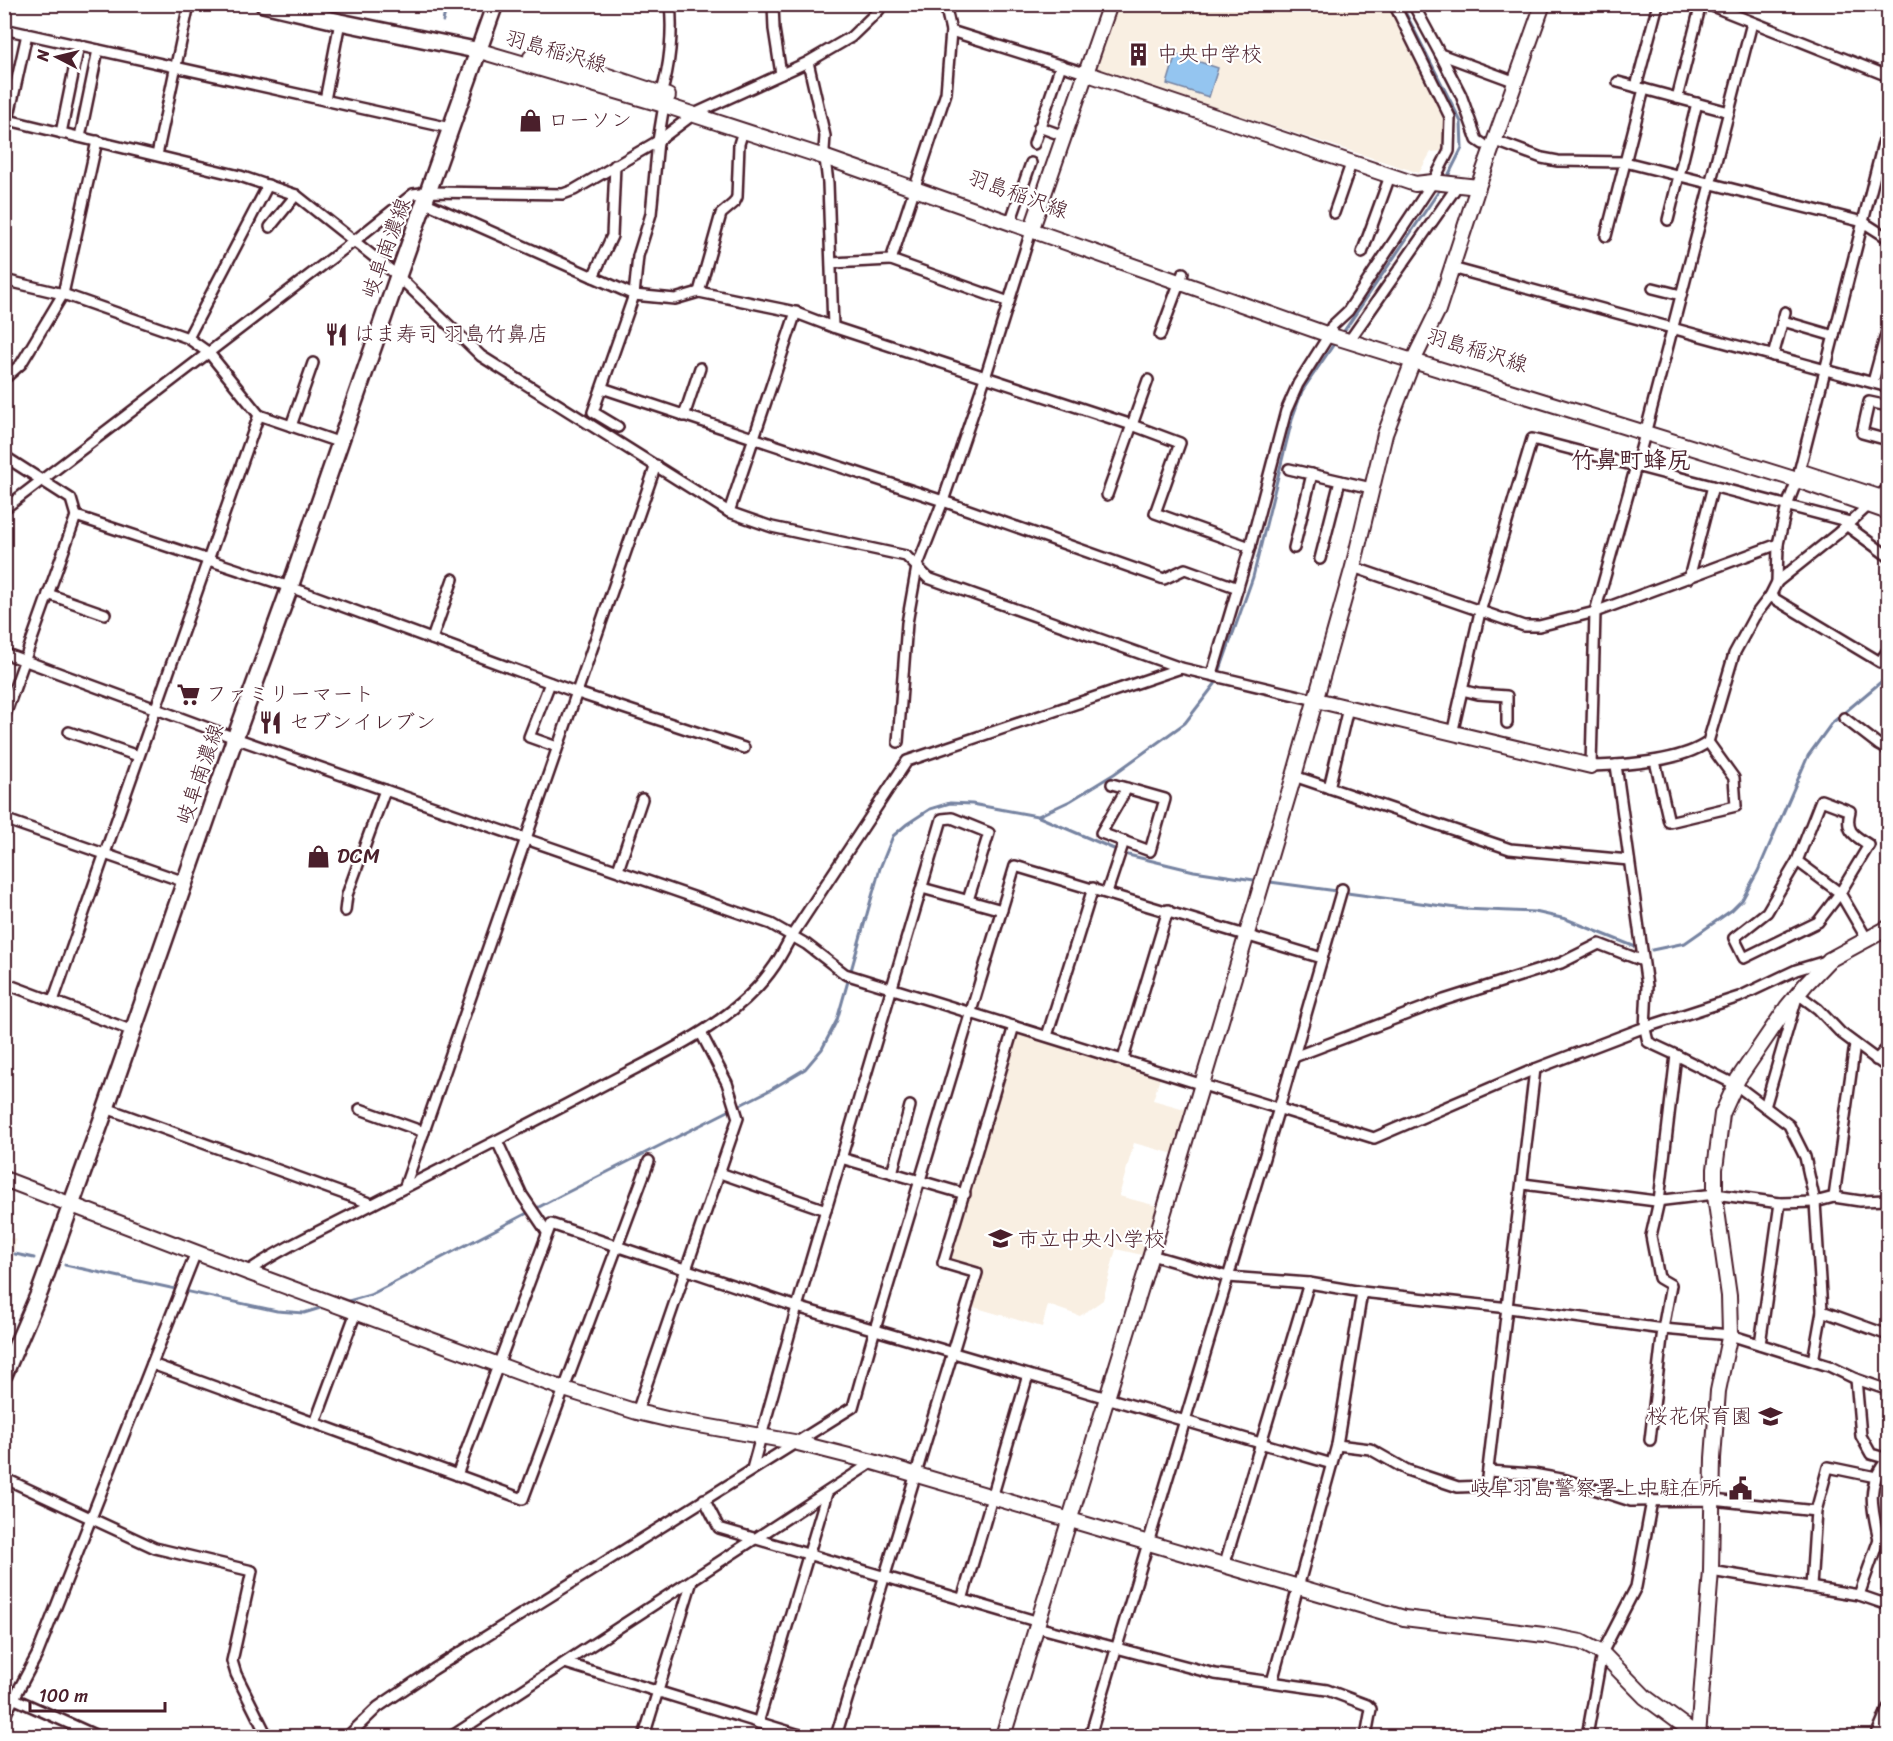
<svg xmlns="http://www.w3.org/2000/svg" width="1893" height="1741" viewBox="0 0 1893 1741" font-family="Sriracha,'Klee One',sans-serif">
  <rect width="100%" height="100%" fill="#fff"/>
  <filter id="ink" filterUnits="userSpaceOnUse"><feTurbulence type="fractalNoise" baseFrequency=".0167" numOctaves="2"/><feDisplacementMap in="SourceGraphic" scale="12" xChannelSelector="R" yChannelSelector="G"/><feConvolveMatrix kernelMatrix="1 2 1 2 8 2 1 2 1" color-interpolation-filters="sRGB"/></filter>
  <g filter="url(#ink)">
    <g fill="#f9efe2">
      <polygon points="1115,5 1390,5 1443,119 1444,151 1431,152 1419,173 1093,68"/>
      <polygon points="1020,1035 1160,1078 1153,1100 1188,1110 1174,1154 1134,1143 1119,1196 1157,1206 1142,1255 1116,1249 1103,1300 1080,1316 1048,1305 1042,1327 970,1306 981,1272 950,1262 1017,1036"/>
      <polygon points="4,1237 16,1239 12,1263 5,1262"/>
    </g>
    <polygon fill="#94c5f0" stroke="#7683a1" stroke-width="1.5" points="1176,54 1218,68 1209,97 1167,84"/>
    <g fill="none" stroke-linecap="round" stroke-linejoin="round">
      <g stroke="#7683a1" stroke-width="3">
        <polyline points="1401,4 1461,122 1462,148 1446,180"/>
        <polyline points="443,21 447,4"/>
        <polyline points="1342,334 1441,188"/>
        <polyline points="1038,816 1070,801 1114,774 1185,723 1215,684 1253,577 1293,416 1302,391 1336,341"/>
        <polyline points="1128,855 1194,871 1254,880"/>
        <polyline points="1270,882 1337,891"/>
        <polyline points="1347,893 1464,909 1535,912 1566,919 1638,948"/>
        <polyline points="1652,950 1685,943 1732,910 1742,900 1758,871 1808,756 1832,723 1888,676"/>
        <polyline points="15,1254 34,1258"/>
        <polyline points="65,1265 277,1311 304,1313 327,1306"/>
        <polyline points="345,1302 370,1295 560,1196 770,1090 805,1069 822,1049 837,1020 880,868 893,836 907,824 930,809 950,803 972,804 1037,816 1114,849"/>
      </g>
      <defs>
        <g id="street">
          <polyline points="773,4 774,29 781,74"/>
          <polyline points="1413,4 1440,54 1516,82"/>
          <polyline points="1707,4 1888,76"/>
          <path d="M1752 23 1645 434 1595 612 1591 766C1625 765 1681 762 1708 742L1734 654 1754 617 1770 596 1777 582 1778 544 1787 506 1797 480 1888 124"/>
          <polyline points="4,29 450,128"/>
          <polyline points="951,31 1085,73"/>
          <polyline points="1440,54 1461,95 1477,140 1483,144"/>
          <polyline points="808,62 825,136 824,150 828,183 833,327"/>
          <polyline points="1618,82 1729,112"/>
          <polyline points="1636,87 1658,4"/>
          <path d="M661 94C670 67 673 32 670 4"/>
          <polyline points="1677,98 1701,4"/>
          <polyline points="325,100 340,22"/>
          <polyline points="4,119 240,176 296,195 398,276 481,356 729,512 772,527 906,556 928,578 1181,668 1316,700"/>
          <polyline points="8,120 27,34"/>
          <polyline points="1039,127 1064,136"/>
          <polyline points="61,133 79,45"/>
          <polyline points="80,137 98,50"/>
          <polyline points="1496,141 1542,158 1558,161 1625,162 1863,222 1888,238"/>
          <polyline points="1034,144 1061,65"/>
          <polyline points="157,155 189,4"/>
          <polyline points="424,202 634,295 675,299 699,292 791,311 833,327 1132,425 1180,443 1155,513 1250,547"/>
          <polyline points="1334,213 1351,164"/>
          <polyline points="1668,220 1697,103"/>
          <polyline points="1010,223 1031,163"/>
          <polyline points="270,227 296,195"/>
          <polyline points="1606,236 1644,89"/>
          <polyline points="1362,253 1390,176"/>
          <polyline points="891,260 1009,302"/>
          <polyline points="832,263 891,260 946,93 951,31 945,4"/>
          <polyline points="1452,268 1888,387"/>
          <polyline points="593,277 612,236 615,165"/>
          <polyline points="4,280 63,294 188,338 209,353 259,415 53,1001"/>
          <polyline points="1653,288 1681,295"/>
          <polyline points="699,292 721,214 734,203 737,197 739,144 743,131"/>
          <polyline points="1783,321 1834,336"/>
          <polyline points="1160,335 1183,273"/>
          <polyline points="188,338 268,185"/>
          <polyline points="1349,341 1458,185"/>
          <polyline points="1773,356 1785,312"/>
          <polyline points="4,379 21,364 63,294 97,141"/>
          <polyline points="1873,382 1888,327"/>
          <polyline points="602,388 943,501 1164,579 1185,569 1238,588"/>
          <polyline points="1888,406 1869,402 1862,433 1888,440"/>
          <polyline points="259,415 341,443"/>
          <polyline points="684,416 700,368"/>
          <polyline points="291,426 313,363"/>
          <polyline points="618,427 593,412 634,295 638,256 651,214 658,141 664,105"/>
          <polyline points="4,456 71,499 76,516"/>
          <polyline points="1289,469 1371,488"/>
          <polyline points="1107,495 1148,380"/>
          <polyline points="4,509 353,242 413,194 429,192 563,194 574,190 658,141 694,114 808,62 851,37 879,10 880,4"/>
          <polyline points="729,512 796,312"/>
          <polyline points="1846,525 1888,556"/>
          <polyline points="1294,548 1312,474"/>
          <polyline points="1320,559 1340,481"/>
          <polyline points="1353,567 1524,626 1539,626 1595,612 1778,544"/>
          <polyline points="1689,578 1713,486"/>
          <polyline points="1777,582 1837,534 1888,488"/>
          <polyline points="48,594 105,614"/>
          <polyline points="1770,596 1880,662 1888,650"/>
          <polyline points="432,639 453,579"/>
          <polyline points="4,653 235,738 771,924 806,944 845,974 1374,1138 1535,1069 1640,1029 1739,997 1796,970 1826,961"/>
          <polyline points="1212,674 1250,547 1286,411 1298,384 1329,335 1332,326 1348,311 1433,182 1449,151 1450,117 1394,4"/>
          <polyline points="550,683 529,737 557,747"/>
          <polyline points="1462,690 1478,694 1507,696 1507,723"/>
          <polyline points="4,718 76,516 290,587 578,693 744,748"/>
          <polyline points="1844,718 1879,745 1888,750"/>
          <polyline points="69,732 138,756"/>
          <polyline points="1452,734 1480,612 1532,439 1850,522"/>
          <polyline points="898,742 907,623 917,567 943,501 985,378 1031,231"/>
          <polyline points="1655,761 1669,822 1736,806 1734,778 1708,742"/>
          <polyline points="1616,765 1647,986 1645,1029 1648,1042 1676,1055 1659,1201 1651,1236 1659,1278 1671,1285 1663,1329 1650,1440"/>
          <polyline points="1294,776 1510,849 1629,860"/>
          <polyline points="1112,784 1165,799 1150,851 1101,833 1127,788"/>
          <polyline points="1329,788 1348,708"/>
          <polyline points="4,819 185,882"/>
          <path d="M1797 861 1767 912 1734 938 1744 958 1818 922 1840 893 1869 845C1853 835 1845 831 1850 811L1821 800 1797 861 1840 893 1868 941"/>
          <polyline points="618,870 642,799"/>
          <polyline points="922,888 1002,910"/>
          <polyline points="1107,892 1124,841"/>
          <polyline points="345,911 347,895 385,790"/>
          <polyline points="4,983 133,1031"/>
          <polyline points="1047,1036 1093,888"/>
          <polyline points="1676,1055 1736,1085 1789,1125 1805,1157 1815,1202 1822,1311 1813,1361"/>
          <polyline points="1294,1057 1444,1000 1561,963 1599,944 1643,961"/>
          <polyline points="1123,1059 1168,910"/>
          <polyline points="1876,1060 1888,1047"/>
          <polyline points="1765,1107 1798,994 1818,1009 1841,1033 1888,1068"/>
          <polyline points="106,1108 372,1204"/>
          <polyline points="360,1109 424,1132"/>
          <polyline points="497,1141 522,1195 547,1232"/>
          <polyline points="841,1158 965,1194"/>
          <polyline points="720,1173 826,1210"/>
          <polyline points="892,1173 910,1106"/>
          <polyline points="1523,1184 1656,1201 1715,1194 1780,1203 1815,1202 1834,1197 1860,1201 1888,1200"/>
          <polyline points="405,1186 656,465"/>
          <polyline points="1834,1197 1855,1044"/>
          <polyline points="1151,1255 1228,1277 1309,1283 1362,1292 1509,1308 1663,1329 1730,1335 1829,1366 1856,1379 1888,1390"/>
          <path d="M247 1272C283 1247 324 1229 363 1209 440 1169 517 1131 594 1090 655 1057 735 1025 775 965 781 956 786 946 791 937L907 761 1181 668"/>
          <polyline points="1822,1311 1888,1335"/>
          <polyline points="1760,1344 1780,1203"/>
          <polyline points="152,1364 523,1499 649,1161"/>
          <polyline points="1856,1379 1861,1436 1871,1454 1888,1459"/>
          <polyline points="637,1412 738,1118 727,1083 701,1033"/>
          <polyline points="315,1423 356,1312"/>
          <polyline points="1337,1445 1370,1449 1407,1470 1458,1487 1486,1486 1535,1069"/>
          <path d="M1888 1459C1865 1484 1872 1509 1879 1539L1888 1542"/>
          <polyline points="752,1469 797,1307 942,819 952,818 989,833 968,900"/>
          <polyline points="1488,1471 1533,1474 1566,1480 1631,1501 1713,1500 1816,1511 1828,1467 1876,1477"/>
          <polyline points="457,1475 551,1224 797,1307 1332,1464"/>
          <polyline points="4,1478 155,1548 252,1571 232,1661 236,1674 267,1736"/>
          <polyline points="704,1499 719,1528 1039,1622"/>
          <polyline points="1224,1566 1309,1283"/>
          <polyline points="1711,1571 1859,1595 1888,1605"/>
          <polyline points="1811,1587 1816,1511"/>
          <polyline points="1859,1595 1879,1539"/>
          <polyline points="962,1600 1028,1375"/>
          <polyline points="1037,1627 1215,1674 1327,1690 1367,1705 1371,1709 1366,1736"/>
          <polyline points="565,1663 803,1736"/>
          <polyline points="1272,1682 1337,1445 1362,1292"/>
          <polyline points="4,1694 97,1736"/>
          <polyline points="4,1717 37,1655 196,1252"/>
          <polyline points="758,1723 827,1493"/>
          <polyline points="348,1736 378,1707 434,1669 853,1407 875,1329 1015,866 1322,958"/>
          <polyline points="452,1736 873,1462"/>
          <polyline points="644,1736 692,1581"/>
          <polyline points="836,1736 977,1273 943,1263 1014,1026"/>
          <polyline points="1090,1736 1279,1108 1342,889"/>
          <polyline points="1587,1736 1602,1653 1636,1587 1652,1501"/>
          <polyline points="1876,1736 1888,1708"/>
        </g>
        <g id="secondary">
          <polyline points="480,51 664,105 824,157 1329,335 1797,480 1888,512"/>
          <polyline points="531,57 563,61 668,96"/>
          <polyline points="1085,73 1415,184 1433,182 1478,187"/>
          <polyline points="1031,231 1110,4"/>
          <polyline points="1802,472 1888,500"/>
          <polyline points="1316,700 1591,766"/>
          <polyline points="4,1179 247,1272 564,1389 637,1412 671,1420 794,1442 873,1462 1404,1618 1544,1635 1581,1642 1602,1653 1645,1697 1698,1736"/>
          <polyline points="1003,1736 1151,1255 1294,776 1353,567 1385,434 1413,361 1438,310 1478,187 1543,4"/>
          <polyline points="1698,1736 1711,1571 1713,1458 1718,1391 1730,1333 1729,1296 1715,1196 1715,1169 1722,1114 1738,1079 1787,1007 1806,984 1829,960 1888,928"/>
        </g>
        <g id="primary">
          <polyline points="263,4 340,22 480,51"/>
          <polyline points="4,1375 40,1291 106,1108 235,738 290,587 398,276 495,4"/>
        </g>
      </defs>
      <use href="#street" stroke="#4a1f2b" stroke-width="14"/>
      <use href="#secondary" stroke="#4a1f2b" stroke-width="18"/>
      <use href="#primary" stroke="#4a1f2b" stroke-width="20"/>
      <use href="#street" stroke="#fff" stroke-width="9"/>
      <use href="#secondary" stroke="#fff" stroke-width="14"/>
      <use href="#primary" stroke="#fff" stroke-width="15"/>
    </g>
  </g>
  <defs>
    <symbol id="building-bare" viewBox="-9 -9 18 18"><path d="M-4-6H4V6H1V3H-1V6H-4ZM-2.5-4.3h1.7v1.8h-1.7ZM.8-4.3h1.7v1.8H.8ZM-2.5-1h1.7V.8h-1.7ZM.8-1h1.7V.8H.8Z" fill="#4a1f2b" stroke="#fff" stroke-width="2.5" paint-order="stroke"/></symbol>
    <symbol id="shop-bare" viewBox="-9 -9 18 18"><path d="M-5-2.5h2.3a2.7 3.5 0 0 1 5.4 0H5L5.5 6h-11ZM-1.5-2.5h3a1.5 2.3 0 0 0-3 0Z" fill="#4a1f2b" stroke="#fff" stroke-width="2.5" paint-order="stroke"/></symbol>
    <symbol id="restaurant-bare" viewBox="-9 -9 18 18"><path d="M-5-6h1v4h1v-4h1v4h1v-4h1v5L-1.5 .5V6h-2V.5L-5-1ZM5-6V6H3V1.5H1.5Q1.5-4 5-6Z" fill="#4a1f2b" stroke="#fff" stroke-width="2.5" paint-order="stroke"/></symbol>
    <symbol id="supermarket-bare" viewBox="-9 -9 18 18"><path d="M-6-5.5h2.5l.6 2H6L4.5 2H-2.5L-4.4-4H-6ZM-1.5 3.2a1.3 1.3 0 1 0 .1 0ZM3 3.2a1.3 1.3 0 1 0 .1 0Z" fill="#4a1f2b" stroke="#fff" stroke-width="2.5" paint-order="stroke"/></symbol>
    <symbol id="school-bare" viewBox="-9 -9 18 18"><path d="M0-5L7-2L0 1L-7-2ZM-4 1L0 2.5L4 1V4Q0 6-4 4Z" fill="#4a1f2b" stroke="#fff" stroke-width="2.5" paint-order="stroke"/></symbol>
    <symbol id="civic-bare" viewBox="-9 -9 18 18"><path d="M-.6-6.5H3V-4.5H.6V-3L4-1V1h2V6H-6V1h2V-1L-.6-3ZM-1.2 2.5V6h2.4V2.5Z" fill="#4a1f2b" stroke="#fff" stroke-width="2.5" paint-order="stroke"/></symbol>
  </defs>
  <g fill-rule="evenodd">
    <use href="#building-bare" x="1122" y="38" width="33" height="33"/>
    <use href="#shop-bare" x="514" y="104" width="33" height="33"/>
    <use href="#restaurant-bare" x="320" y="318" width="33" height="33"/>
    <use href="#supermarket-bare" x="172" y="678" width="33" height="33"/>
    <use href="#restaurant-bare" x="254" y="706" width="33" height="33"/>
    <use href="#shop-bare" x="302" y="840" width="33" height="33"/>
    <use href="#school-bare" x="984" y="1222" width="33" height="33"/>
    <use href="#school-bare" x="1754" y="1400" width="33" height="33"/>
    <use href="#civic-bare" x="1724" y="1472" width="33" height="33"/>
  </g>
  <g text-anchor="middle" stroke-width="4.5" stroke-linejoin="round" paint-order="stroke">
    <g font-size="21" fill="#4a1f2b" stroke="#fff">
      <text transform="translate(556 51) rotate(16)" y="7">羽島稲沢線</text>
      <text transform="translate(1018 194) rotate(20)" y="7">羽島稲沢線</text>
      <text transform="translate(386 248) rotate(-70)" y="7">岐阜南濃線</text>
      <text transform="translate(1477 350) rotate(17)" y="7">羽島稲沢線</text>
      <text transform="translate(200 774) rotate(-71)" y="7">岐阜南濃線</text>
    </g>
    <g font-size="21" fill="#4a1f2b" stroke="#fff" text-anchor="start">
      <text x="1157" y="61">中央中学校</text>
      <text x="548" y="127">ローソン</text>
      <text x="354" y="341">はま寿司 羽島竹鼻店</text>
      <text x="206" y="701">ファミリーマート</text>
      <text x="289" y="729">セブンイレブン</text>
      <text x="337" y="863">DCM</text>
      <text x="1018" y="1246">市立中央小学校</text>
      <text x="1752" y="1423" text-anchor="end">桜花保育園</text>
      <text x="1722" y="1495" text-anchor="end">岐阜羽島警察署上中駐在所</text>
    </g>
    <g font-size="24" font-weight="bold" fill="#4a1f2b" stroke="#fff">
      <text x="1631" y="468">竹鼻町蜂尻</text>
    </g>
  </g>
  <rect width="1893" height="1741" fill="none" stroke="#fff" stroke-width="24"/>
  <rect x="12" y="12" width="1869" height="1717" fill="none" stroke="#4a1f2b" stroke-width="2" filter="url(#ink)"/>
  <g transform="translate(57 57) rotate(277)" stroke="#ffffff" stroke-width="4.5" paint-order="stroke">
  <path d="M0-4.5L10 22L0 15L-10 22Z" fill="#4a1f2b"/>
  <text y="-9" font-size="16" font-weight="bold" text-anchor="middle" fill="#4a1f2b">N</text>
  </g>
  <path d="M30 1702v9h135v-9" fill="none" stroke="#4a1f2b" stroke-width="3"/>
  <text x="39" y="1702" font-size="18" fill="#4a1f2b" stroke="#ffffff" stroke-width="4.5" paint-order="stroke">100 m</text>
</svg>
